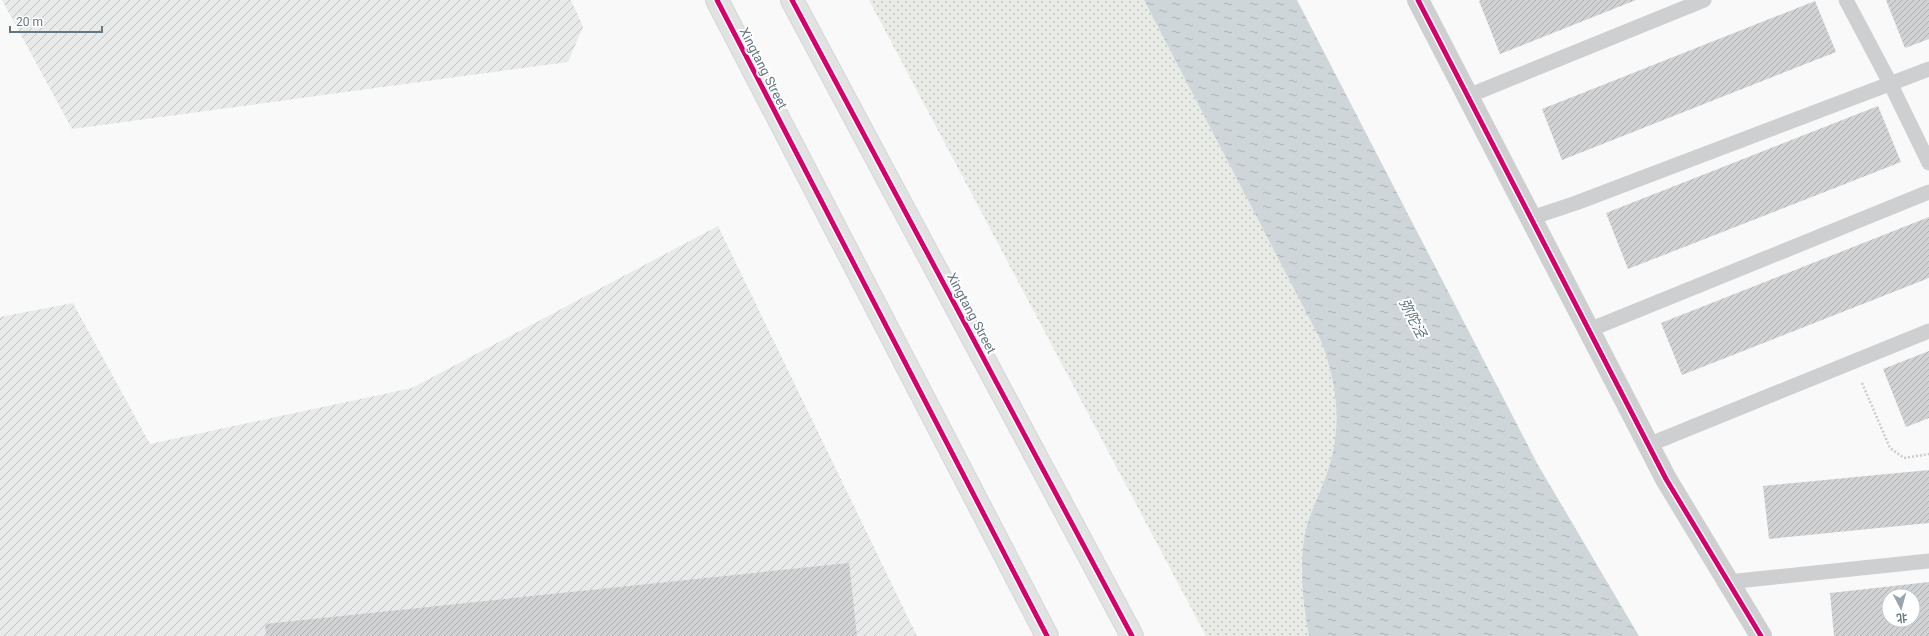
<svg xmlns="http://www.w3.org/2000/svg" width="1929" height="636" viewBox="0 0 1929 636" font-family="Roboto,'Noto Sans SC',sans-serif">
  <defs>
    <pattern id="industrial-furrows" width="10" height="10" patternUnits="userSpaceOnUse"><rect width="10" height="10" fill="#e8e9e9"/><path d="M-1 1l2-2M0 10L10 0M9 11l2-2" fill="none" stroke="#c0c1c2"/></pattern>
    <pattern id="park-dots" width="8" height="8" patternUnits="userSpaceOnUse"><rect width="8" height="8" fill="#e8ebe6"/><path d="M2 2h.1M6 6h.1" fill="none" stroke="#c0c3c0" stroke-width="1.8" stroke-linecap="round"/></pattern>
    <pattern id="water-ripples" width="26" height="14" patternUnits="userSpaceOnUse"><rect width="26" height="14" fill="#ced6d9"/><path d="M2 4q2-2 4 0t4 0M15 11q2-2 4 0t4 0" fill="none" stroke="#abb2b5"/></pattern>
    <pattern id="building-hatch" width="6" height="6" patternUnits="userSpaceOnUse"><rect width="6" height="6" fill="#d0d2d3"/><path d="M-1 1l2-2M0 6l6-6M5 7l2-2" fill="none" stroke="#acafb1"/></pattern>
  </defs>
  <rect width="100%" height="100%" fill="#f9f9f9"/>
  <g fill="url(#industrial-furrows)">
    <polygon points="2,0 571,0 583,27 568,62 72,129"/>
    <polygon points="718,226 917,636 0,636 0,317 73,303 150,444 412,388"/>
  </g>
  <path fill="url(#park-dots)" d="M869 0H1144L1320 339C1338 383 1343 431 1326 476 1319 496 1307 518 1304 539 1298 571 1303 605 1309 636H1206Z"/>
  <path fill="url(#water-ripples)" d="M1144 0H1297L1538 465 1639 636H1309C1303 604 1299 571 1304 539 1307 517 1319 497 1326 476 1343 431 1338 383 1320 339Z"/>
  <g fill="url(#building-hatch)" fill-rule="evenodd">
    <polygon points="1636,0 1500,54 1479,1 1481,0"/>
    <polygon points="1886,0 1929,0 1929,39 1905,48"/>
    <polygon points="1815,1 1836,52 1562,160 1542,109"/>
    <polygon points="1878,106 1901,162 1628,269 1606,213"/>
    <polygon points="1929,217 1929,278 1682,375 1661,323"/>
    <polygon points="1929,351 1929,418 1906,427 1883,369"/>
    <polygon points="1929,470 1929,523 1769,539 1763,486"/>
    <polygon points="849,563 857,636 266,636 265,624"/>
    <path d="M1929 582V636H1834L1830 593ZM1889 596H1913V620H1889Z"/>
  </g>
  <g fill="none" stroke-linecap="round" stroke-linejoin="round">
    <defs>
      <g id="primary">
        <polyline points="717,0 1047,636"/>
        <polyline points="792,0 1132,636"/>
      </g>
    </defs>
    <use href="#primary" stroke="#d5d6d7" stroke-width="24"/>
    <polyline stroke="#cbcccd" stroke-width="2.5" stroke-dasharray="2 2" stroke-linecap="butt" points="1862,383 1890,448 1904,458 1929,454"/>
    <g stroke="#cecfd0" stroke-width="15">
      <polyline points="1846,0 1890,83 1929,163"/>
      <polyline points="1468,96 1704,0"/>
      <polyline points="1531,218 1576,203 1929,69"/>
      <polyline points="1589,330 1929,192"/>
      <polyline points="1648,445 1929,331"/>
      <polyline points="1728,582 1929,561"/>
    </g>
    <polyline stroke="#cecfd0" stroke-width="22" points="1418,0 1666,479 1761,636"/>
    <use href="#primary" stroke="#e1e2e2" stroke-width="22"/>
    <defs>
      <g id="cycleway">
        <polyline points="717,0 1047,636"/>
        <polyline points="792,0 1132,636"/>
        <polyline points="1418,0 1666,479 1761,636"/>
      </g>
    </defs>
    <use href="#cycleway" stroke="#fff" stroke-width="8"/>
    <use href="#cycleway" stroke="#d6006c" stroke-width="5"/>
  </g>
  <g text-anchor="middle" stroke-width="4" stroke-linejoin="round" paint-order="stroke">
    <g font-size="13" fill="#657683" stroke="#fff">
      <text transform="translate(764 68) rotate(63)" y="5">Xingtang Street</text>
      <text transform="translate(972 313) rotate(62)" y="5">Xingtang Street</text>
    </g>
    <g font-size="14" font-style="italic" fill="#60757c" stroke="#fff">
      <text transform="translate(1413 318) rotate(63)" y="5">弥陀泾</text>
    </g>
  </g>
  <g transform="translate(1901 608) rotate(174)"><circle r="19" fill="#ffffff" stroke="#c1c8cd"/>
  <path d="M0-3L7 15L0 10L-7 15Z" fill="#99a4ac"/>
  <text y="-6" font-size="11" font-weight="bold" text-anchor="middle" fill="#657683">北</text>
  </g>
  <path d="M10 26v6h92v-6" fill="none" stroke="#657683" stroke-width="2"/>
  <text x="16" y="26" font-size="12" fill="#657683" stroke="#ffffff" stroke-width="3" paint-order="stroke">20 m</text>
</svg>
